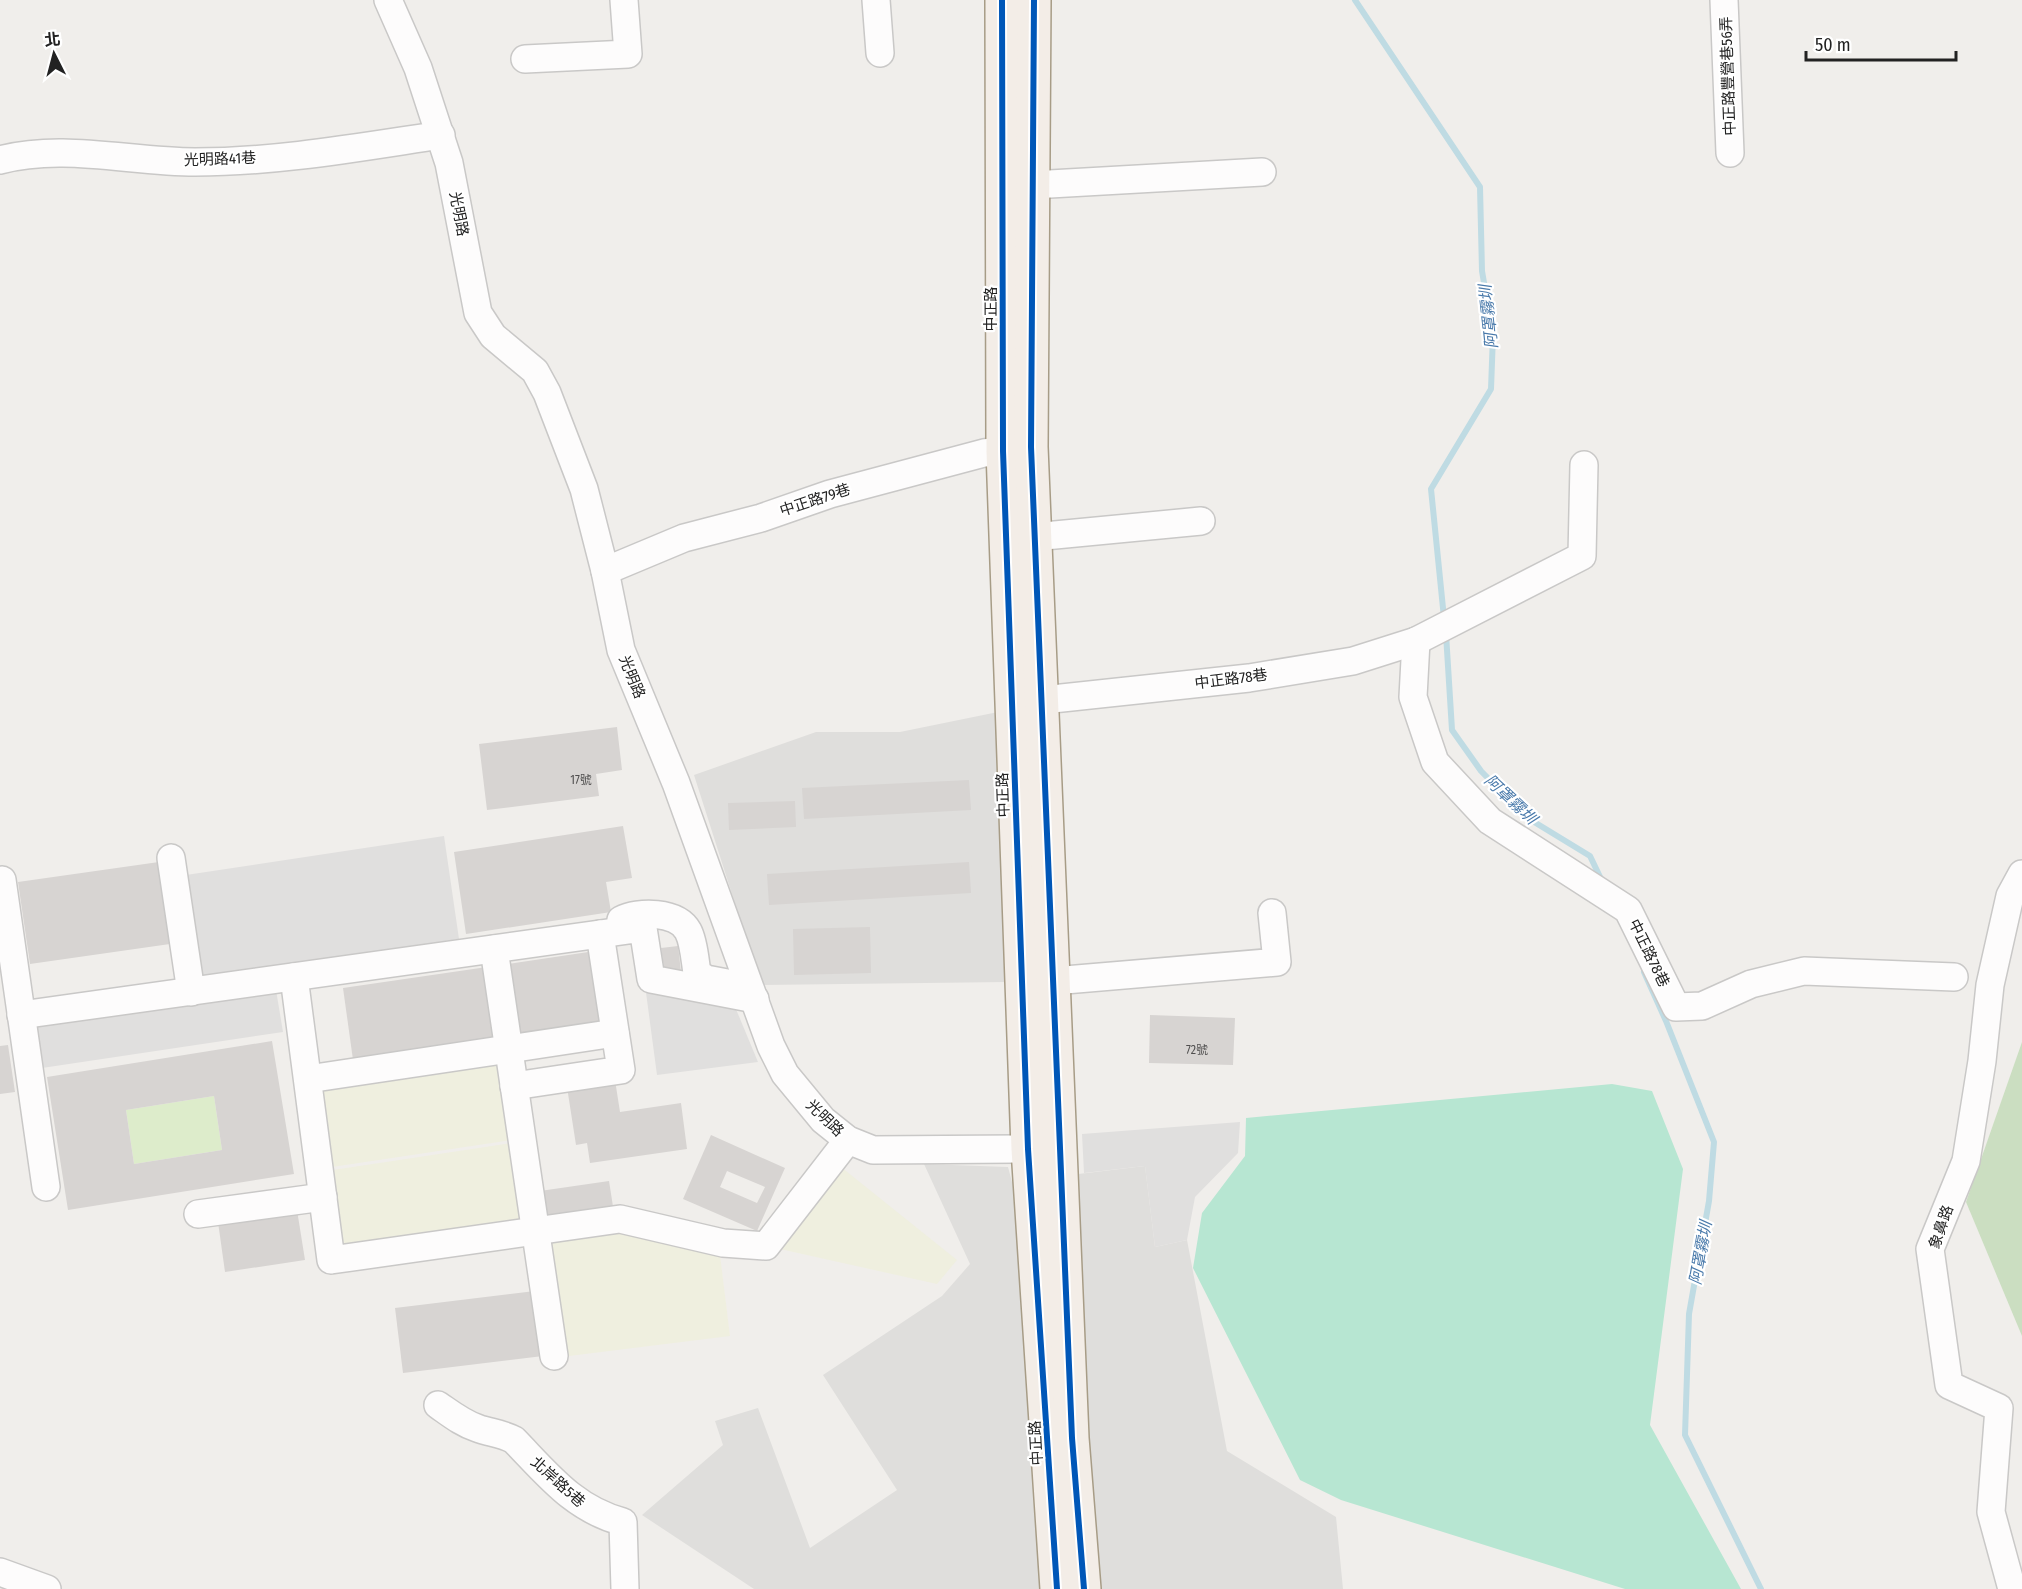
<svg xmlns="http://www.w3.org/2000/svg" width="2022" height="1589" viewBox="0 0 2022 1589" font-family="'Fira Sans Condensed','Noto Sans TC',sans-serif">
  <rect width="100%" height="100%" fill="#f0eeeb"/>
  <g fill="#dfdedc">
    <polygon points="998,712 1007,982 761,985 694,775 816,732 900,732"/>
    <polygon points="924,1164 1008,1167 1012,1182 1145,1166 1155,1247 1187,1240 1227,1451 1336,1517 1343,1589 754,1589 642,1515 723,1445 715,1421 758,1408 810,1548 897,1490 823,1375 942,1296 970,1264"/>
  </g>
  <g fill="#efefdf">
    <polygon points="498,1056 511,1140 332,1167 319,1083"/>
    <polygon points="511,1143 524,1227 345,1254 333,1170"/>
    <polygon points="841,1167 957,1260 937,1284 780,1249"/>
    <polygon points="620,1230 720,1255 730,1336 561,1357 546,1240"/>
  </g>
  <polygon fill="#ddeccb" points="214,1096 222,1150 134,1164 126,1110"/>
  <polygon fill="#cbdec1" points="2022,1042 2022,1336 1966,1202"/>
  <polygon fill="#b7e6d2" points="1612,1084 1652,1091 1683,1169 1650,1425 1741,1589 1625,1589 1341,1500 1300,1480 1193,1268 1202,1213 1245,1156 1246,1118"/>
  <g fill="#e0dfde">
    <polygon points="444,836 459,939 201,977 186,875"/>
    <polygon points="645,985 733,1002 758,1062 657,1075"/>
    <polygon points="276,990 283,1032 42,1068 36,1026"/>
    <polygon points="1240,1122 1238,1153 1195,1197 1187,1240 1155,1247 1145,1166 1084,1173 1082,1134"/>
  </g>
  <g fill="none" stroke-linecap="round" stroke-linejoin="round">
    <g stroke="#bfdbe3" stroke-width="6">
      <polyline points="1355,0 1480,187 1482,271 1493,335 1491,389 1431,489 1444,618"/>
      <polyline points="1446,634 1452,730 1481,771 1526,817 1590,856 1602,881"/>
      <polyline points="1644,972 1666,1021 1714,1142 1709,1201 1689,1314 1685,1435 1761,1589"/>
    </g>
  </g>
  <g fill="#d7d4d2" fill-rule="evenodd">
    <polygon points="617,727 622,770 596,774 599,796 487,810 479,744"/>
    <polygon points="969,780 971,810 804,819 802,788"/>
    <polygon points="795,801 796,827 729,830 728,803"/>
    <polygon points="623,826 632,878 606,882 611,912 466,934 454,852"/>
    <polygon points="166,861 177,943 30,964 18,882"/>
    <polygon points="969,862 971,893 769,905 767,874"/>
    <polygon points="870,927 871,973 794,975 793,929"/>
    <polygon points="678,946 681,972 665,975 661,948"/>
    <polygon points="595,951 607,1030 520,1043 508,964"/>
    <polygon points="487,967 498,1046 354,1067 343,988"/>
    <polygon points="1150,1015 1235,1018 1233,1065 1149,1063"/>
    <path d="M272 1041 294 1174 68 1210 47 1077ZM214 1096 222 1150 134 1164 126 1110Z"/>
    <polygon points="8,1045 15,1092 0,1094 0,1046"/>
    <polygon points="615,1080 620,1112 681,1103 687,1149 590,1163 587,1143 576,1145 567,1087"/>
    <path d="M711 1135 785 1168 757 1231 683 1199ZM727 1171 765 1187 757 1203 720 1187Z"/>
    <polygon points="609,1181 614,1213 545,1224 540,1191"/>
    <polygon points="297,1210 305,1260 225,1272 218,1222"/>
    <polygon points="535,1291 543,1356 403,1373 395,1308"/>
  </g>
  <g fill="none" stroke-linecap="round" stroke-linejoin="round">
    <defs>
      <g id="minor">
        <polyline points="388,0 418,68 449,163 478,313 493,336 535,371 547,393 584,489 605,571 621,650 676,783 771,1046 785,1074 823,1120 848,1140 873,1150 1028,1149 1049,1146"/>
        <polyline points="876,0 880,53"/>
        <polyline points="1724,0 1730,153"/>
        <polyline points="525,59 628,54 624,0"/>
        <path d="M0 160C62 143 131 162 195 162 278 162 360 147 441 135"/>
        <polyline points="1032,185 1262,172"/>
        <polyline points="1034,537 1201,521"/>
        <polyline points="605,571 684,538 761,518 830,494 984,453 1023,448"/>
        <polyline points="1416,641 1413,697 1435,762 1490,821 1628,910 1676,1007 1702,1006 1751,984 1804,971 1954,977"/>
        <polyline points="1043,700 1249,678 1353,661 1416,641 1582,556 1584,465"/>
        <polyline points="171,858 191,992"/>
        <polyline points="2,880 46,1187"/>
        <path d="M621 920C638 911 677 911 688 931 694 942 695 961 697 973L706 979 727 983"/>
        <polyline points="494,949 554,1356"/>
        <polyline points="294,977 331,1260 620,1219 723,1243 766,1246 848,1140"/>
        <polyline points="1053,981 1277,962 1272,913"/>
        <polyline points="21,1015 643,928 651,979 755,999"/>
        <polyline points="308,1079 615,1033"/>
        <polyline points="514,1086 621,1070 600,934"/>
        <polyline points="198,1214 323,1197"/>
        <path d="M438 1405C451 1414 462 1423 477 1428 490 1433 501 1433 514 1440 548 1475 574 1509 623 1522L625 1589"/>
        <polyline points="0,1572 47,1589"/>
        <polyline points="2012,1589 1991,1512 1999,1408 1949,1385 1930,1249 1966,1161 1982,1061 1990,985 2010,896 2022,874"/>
      </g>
      <g id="major">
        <polyline points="1002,0 1003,451 1028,1149 1057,1589"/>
        <polyline points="1034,0 1031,447 1072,1438 1084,1589"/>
      </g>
    </defs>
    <use href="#minor" stroke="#c9c8c7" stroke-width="30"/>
    <use href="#major" stroke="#a79c86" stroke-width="36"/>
    <use href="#minor" stroke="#fdfcfc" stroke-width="27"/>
    <use href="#major" stroke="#f3ede7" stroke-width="33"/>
    <defs>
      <g id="cycleway">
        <polyline points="1002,0 1003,451 1028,1149 1057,1589"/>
        <polyline points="1034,0 1031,447 1072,1438 1084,1589"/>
      </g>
    </defs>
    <use href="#cycleway" stroke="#fff" stroke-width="10"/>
    <use href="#cycleway" stroke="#0057b8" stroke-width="6"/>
  </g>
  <g text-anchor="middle" stroke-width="4.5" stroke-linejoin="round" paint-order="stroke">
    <g font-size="12" fill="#4f4e4e">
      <text x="581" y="784">17號</text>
      <text x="1197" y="1054">72號</text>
    </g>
    <g font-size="15" fill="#222" stroke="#fff">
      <text transform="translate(1728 76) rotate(-92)" y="5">中正路豐營巷56弄</text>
      <text transform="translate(220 159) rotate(-2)" y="5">光明路41巷</text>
      <text transform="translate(459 214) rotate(79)" y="5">光明路</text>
      <text transform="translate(991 309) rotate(-90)" y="5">中正路</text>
      <text transform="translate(815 500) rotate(-18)" y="5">中正路79巷</text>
      <text transform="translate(632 677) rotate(68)" y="5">光明路</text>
      <text transform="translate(1231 679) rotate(-7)" y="5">中正路78巷</text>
      <text transform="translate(1003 795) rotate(-92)" y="5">中正路</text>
      <text transform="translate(1649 953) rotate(64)" y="5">中正路78巷</text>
      <text transform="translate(825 1118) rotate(44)" y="5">光明路</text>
      <text transform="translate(1941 1227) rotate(-71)" y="5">象鼻路</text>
      <text transform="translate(1036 1443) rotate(-93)" y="5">中正路</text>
      <text transform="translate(558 1482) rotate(42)" y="5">北岸路5巷</text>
    </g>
    <g font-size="16" font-style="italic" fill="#4a7aab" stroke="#fff">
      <text transform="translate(1488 317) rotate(-96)" y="6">阿罩霧圳</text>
      <text transform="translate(1511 799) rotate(43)" y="6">阿罩霧圳</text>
      <text transform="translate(1700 1253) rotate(-80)" y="6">阿罩霧圳</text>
    </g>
  </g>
  <g transform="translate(54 54) rotate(354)" stroke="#ffffff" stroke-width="4.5" paint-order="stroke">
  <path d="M0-4.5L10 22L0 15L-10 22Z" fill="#222222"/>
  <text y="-9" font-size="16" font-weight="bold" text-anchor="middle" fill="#222222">北</text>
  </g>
  <path d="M1806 51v9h150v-9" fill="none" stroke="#222222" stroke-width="3"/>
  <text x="1815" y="51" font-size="18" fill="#222222" stroke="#ffffff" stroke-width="4.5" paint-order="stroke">50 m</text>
</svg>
